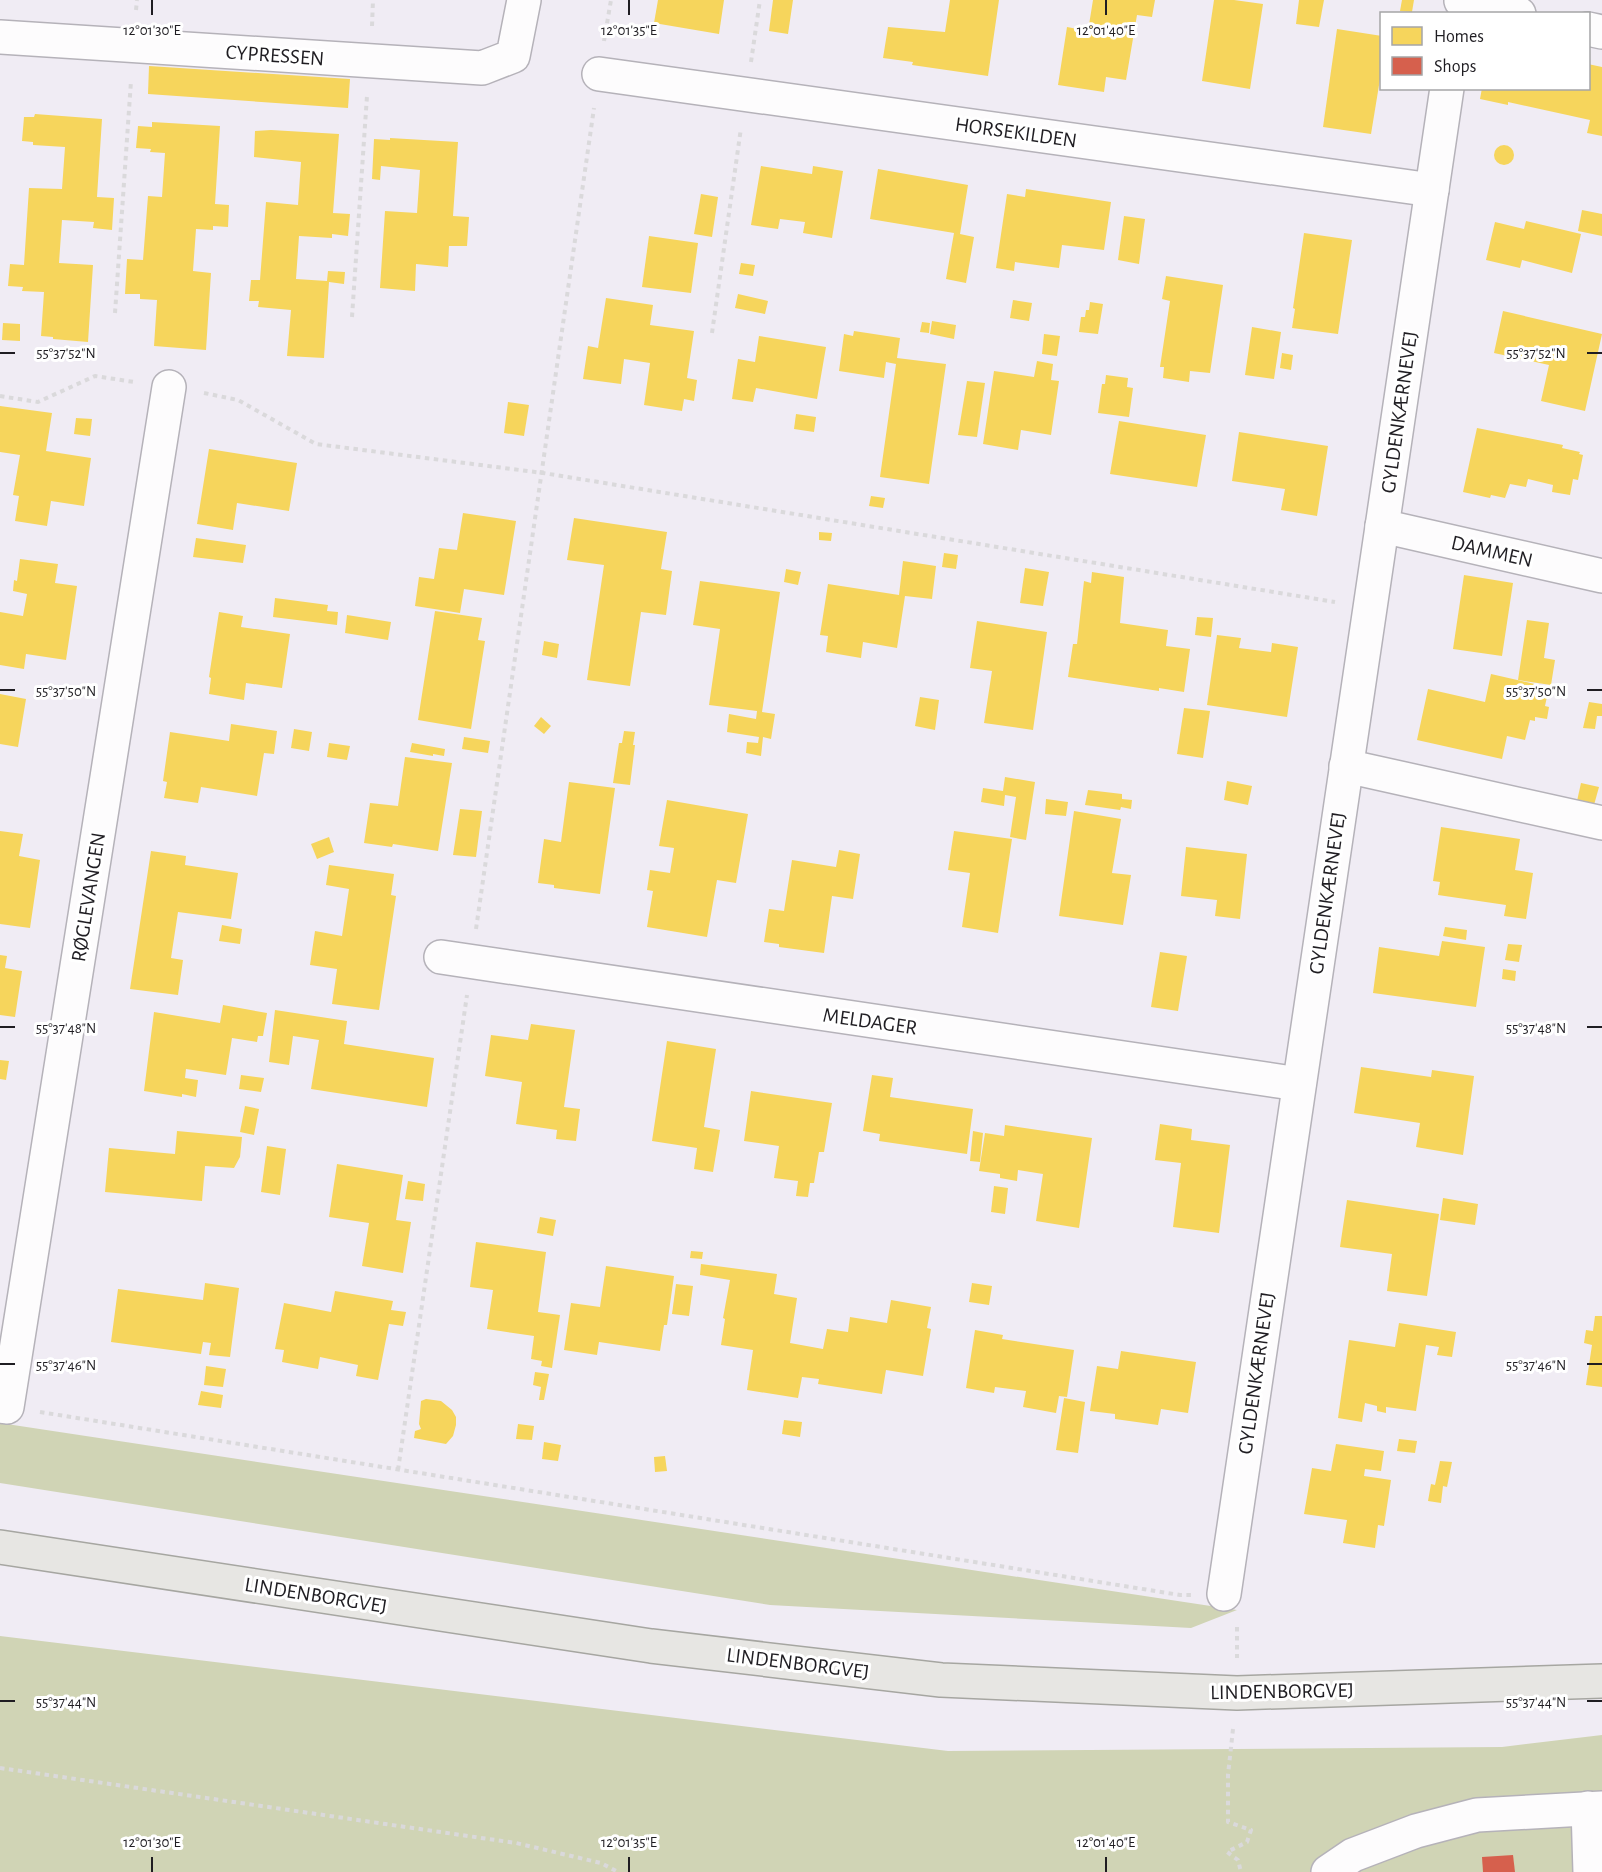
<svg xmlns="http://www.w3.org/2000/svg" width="1602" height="1872" viewBox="0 0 1602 1872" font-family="'Alegreya Sans',sans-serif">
  <rect width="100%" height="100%" fill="#f0ecf4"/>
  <g fill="#d0d4b5">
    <polygon points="0,1423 1237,1610 1191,1628 770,1605 0,1483"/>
    <polygon points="0,1636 948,1751 1502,1747 1602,1735 1602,1872 0,1872"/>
  </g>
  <g fill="#f6d55c">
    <polygon points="658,0 724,0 719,34 654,23"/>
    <polygon points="773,0 793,0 788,34 769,31"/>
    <polygon points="950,0 999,0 988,76 912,65 913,62 883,58 888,27 945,32"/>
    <polygon points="1093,0 1155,0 1152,17 1137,15 1126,80 1106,77 1104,92 1058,85 1067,27 1088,31"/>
    <polygon points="1214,0 1234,0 1263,4 1250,89 1202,81"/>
    <polygon points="1299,0 1324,0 1319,27 1296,24"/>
    <polygon points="1402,0 1414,0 1412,12 1400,11"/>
    <polygon points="1337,29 1382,36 1382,67 1371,134 1323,127"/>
    <polygon points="1588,64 1602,67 1602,136 1587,133 1590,120 1508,102 1508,105 1480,99 1482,88 1588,88"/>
    <polygon points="149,66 350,79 348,108 148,94"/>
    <polygon points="35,114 102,119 97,197 114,198 112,230 93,228 94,222 62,220 59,263 93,265 88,342 53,339 53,337 41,336 44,292 22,291 23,287 8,286 10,264 24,265 29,188 62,189 65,147 33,145 33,142 22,141 24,117 34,117"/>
    <polygon points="152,122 220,126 215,204 229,205 228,227 213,226 213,230 196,229 193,271 211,273 206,350 154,346 157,300 140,299 140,294 125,294 127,259 143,260 148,196 162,197 165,153 150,152 151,149 136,148 138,126 152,127"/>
    <polygon points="271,130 339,134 333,213 350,214 348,236 332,234 332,238 299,236 296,279 327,281 328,271 345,272 344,284 329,282 324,358 287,356 291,310 258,307 259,301 249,301 251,280 260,280 266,202 298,205 301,162 254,157 255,131"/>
    <polygon points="390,138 458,142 453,216 469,217 467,246 449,246 448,267 416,264 415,291 380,288 385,211 417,213 420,170 381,166 380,180 372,179 374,139 390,140"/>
    <circle cx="1504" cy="155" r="10"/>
    <polygon points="761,166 812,174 813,166 843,171 832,238 803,233 805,222 780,219 778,229 751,225"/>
    <polygon points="878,169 968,185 960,234 974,237 966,283 946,279 954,233 870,219"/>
    <polygon points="1026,189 1111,202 1104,250 1062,245 1059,268 1015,262 1014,271 996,268 1007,194 1025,197"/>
    <polygon points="701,194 718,197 712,237 694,234"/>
    <polygon points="1582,210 1602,214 1602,236 1578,231"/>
    <polygon points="1124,216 1145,219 1139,264 1118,260"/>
    <polygon points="1526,221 1581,234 1572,273 1522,260 1520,268 1486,260 1495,222 1524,229"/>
    <polygon points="1304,233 1352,240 1338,334 1292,328 1295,309 1293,308"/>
    <polygon points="649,236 698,243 691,293 642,287"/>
    <polygon points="741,263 755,265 753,276 739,274"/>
    <polygon points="1166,276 1223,285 1210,373 1190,371 1189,382 1163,378 1164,367 1160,367 1170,301 1162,299"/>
    <polygon points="738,294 768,301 765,314 735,308"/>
    <polygon points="606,298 653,305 650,325 694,331 687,378 697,380 694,401 684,399 682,411 644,405 650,363 624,359 621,384 583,379 588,346 598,348"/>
    <polygon points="1013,300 1032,303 1029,321 1010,318"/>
    <polygon points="1090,302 1103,304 1098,334 1079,332 1081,317 1085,317 1086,310 1089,310"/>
    <polygon points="1503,311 1602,334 1585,411 1541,401 1549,365 1494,353"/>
    <polygon points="932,321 956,325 954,339 930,334"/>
    <polygon points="922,322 930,323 929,333 920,332"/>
    <polygon points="3,323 20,324 20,341 2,340"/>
    <polygon points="1252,327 1281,332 1274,379 1245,375"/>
    <polygon points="854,331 900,338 897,358 946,364 929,484 880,477 896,364 886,362 884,378 839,371 844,334 853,336"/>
    <polygon points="1044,334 1060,336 1057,356 1042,354"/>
    <polygon points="759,336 826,347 817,399 756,388 753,402 732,399 738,359 755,362"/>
    <polygon points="1282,353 1293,355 1291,370 1280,368"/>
    <polygon points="1037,361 1053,364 1051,380 1059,381 1051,435 1021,430 1018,450 983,444 994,371 1034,377"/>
    <polygon points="1106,375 1128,378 1127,387 1133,388 1129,417 1098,413 1102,384 1105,384"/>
    <polygon points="967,381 985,383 977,437 958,435"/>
    <polygon points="508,402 529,405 524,436 504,433"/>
    <polygon points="0,406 52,413 46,451 91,458 84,506 51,501 47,526 15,521 19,496 13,495 20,455 0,452"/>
    <polygon points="796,414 816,417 814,432 794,429"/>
    <polygon points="76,418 92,419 90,436 74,434"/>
    <polygon points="1119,421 1206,435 1197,487 1110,474"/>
    <polygon points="1477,428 1563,445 1562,448 1580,452 1579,454 1583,455 1578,480 1573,479 1570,495 1552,492 1553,485 1528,479 1526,487 1510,484 1505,498 1491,495 1490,498 1463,492"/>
    <polygon points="1239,432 1328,446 1317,516 1281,510 1285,489 1232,481"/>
    <polygon points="209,449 297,463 289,511 237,503 233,530 197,524"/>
    <polygon points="871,496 885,498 883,508 869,506"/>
    <polygon points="463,513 516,521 504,595 464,589 460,613 415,606 419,577 434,579 439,548 457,550"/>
    <polygon points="574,518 667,532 661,569 672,571 666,615 641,612 630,686 587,680 604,565 567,560"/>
    <polygon points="819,532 832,533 831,541 819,540"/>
    <polygon points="196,538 246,545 243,563 193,557"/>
    <polygon points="944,553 958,555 956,569 942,567"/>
    <polygon points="20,559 58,564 55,583 77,586 66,660 26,654 24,669 0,665 0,612 23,616 27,594 13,591 14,580 17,581"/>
    <polygon points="903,561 936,566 932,599 905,596 897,648 863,642 861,658 826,652 828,636 820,635 828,584 899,595"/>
    <polygon points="1025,568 1049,572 1043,606 1020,603"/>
    <polygon points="786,569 801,572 798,585 784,582"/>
    <polygon points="1092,572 1124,577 1120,623 1168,630 1166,646 1190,649 1184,692 1159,688 1159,691 1068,677 1073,644 1077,644 1084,581 1091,583"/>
    <polygon points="1464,575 1513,583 1502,656 1453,649"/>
    <polygon points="700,581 780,592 762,712 775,714 771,739 763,737 761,756 746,753 747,742 758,743 759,737 727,732 729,714 756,719 757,711 709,705 720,629 693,625"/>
    <polygon points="275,598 328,605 327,611 338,612 337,625 273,617"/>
    <polygon points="435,611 482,618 478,640 485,641 471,729 418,720"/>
    <polygon points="219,612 243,616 241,627 290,634 282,688 246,683 244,700 209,694 211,678 209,677"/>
    <polygon points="347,615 391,622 388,640 345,633"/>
    <polygon points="1197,617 1213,618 1211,637 1195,635"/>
    <polygon points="1527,620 1549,623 1544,658 1555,660 1551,685 1518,680"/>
    <polygon points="977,621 1047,632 1033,730 984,723 992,671 970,668"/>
    <polygon points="1217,635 1241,638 1239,648 1271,652 1272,643 1298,647 1287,717 1207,705"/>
    <polygon points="544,641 559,644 557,658 542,655"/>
    <polygon points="1491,674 1543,686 1542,690 1548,692 1545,706 1549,707 1547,719 1535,717 1535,721 1530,720 1525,740 1507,736 1502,759 1417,740 1428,689 1485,702"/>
    <polygon points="0,694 26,699 18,747 0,744"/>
    <polygon points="920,697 939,700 935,730 915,726"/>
    <polygon points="1589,702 1602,704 1602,716 1597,716 1595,729 1583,728"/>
    <polygon points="1184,708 1210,711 1203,758 1177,754"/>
    <polygon points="541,717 551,726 544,734 534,726"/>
    <polygon points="231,724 277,731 274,754 264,753 257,796 201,787 198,803 164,798 167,782 163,781 170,732 229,741"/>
    <polygon points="294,729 312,732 309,751 291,748"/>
    <polygon points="624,731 635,732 633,745 635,745 630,785 613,783 619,743 622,743"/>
    <polygon points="464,737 490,741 488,753 462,749"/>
    <polygon points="329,743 350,746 347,760 327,757"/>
    <polygon points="412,743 445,749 444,756 433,754 433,756 410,752"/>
    <polygon points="405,757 452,763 438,851 393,844 392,847 364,843 370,803 398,806"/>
    <polygon points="1005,777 1035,782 1026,840 1010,837 1016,797 1005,795 1004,806 981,802 983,788 1003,791"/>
    <polygon points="1227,781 1252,786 1248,805 1224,800"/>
    <polygon points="569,782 615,788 600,894 554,888 554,885 538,883 544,839 561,842"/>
    <polygon points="1581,783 1599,787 1594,805 1577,801"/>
    <polygon points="1088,790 1122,794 1122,799 1132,800 1131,809 1121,807 1120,810 1085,805"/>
    <polygon points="1046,799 1068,802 1066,816 1045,814"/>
    <polygon points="667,800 748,814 736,883 717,880 707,937 647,927 653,891 647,890 650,870 670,873 674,848 659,846"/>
    <polygon points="460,809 482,811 476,857 453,855"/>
    <polygon points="1074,811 1121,819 1112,873 1131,875 1123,925 1059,916"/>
    <polygon points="1441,827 1520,839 1515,870 1533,873 1526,919 1504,916 1506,905 1438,895 1440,882 1433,881"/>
    <polygon points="0,831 23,834 19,856 40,860 30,928 0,924"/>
    <polygon points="954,831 1012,839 998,933 962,927 970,873 948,870"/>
    <polygon points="329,837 334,852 317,859 311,844"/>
    <polygon points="1186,847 1247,854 1240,919 1215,916 1217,900 1181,896"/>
    <polygon points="839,850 860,854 853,899 832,896 824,953 779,947 779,944 764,942 769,909 784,911 792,860 836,867"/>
    <polygon points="151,851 186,856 185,865 238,873 231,919 178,912 171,958 183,960 178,995 130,989"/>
    <polygon points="329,865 394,874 391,895 396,896 379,1010 332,1004 337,969 310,965 315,931 342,936 349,889 326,885"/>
    <polygon points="222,925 242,929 240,944 219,941"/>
    <polygon points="1445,927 1467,930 1466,940 1443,936"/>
    <polygon points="1442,941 1485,947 1476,1007 1373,993 1379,947 1439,956"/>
    <polygon points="1508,944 1522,945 1519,962 1505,960"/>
    <polygon points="1160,952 1187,956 1178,1011 1151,1007"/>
    <polygon points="0,955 7,956 5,968 22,971 15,1017 0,1015"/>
    <polygon points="1503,969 1516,971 1515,981 1502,979"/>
    <polygon points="223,1005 267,1013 263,1036 258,1036 257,1042 232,1038 226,1075 186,1069 185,1078 198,1080 196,1097 182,1094 182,1097 144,1091 154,1012 220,1023"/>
    <polygon points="275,1010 347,1021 344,1044 434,1058 427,1107 311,1089 319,1040 293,1036 289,1065 269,1062"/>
    <polygon points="531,1024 575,1030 564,1107 580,1109 576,1141 556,1139 557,1130 516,1124 522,1082 485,1076 491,1035 528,1040"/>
    <polygon points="667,1041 716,1049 704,1127 720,1130 713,1172 694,1169 697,1148 652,1141"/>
    <polygon points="0,1060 9,1061 6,1080 0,1079"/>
    <polygon points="1361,1067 1431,1077 1432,1070 1474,1076 1463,1155 1416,1147 1420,1123 1354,1113"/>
    <polygon points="241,1075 264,1078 261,1092 239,1089"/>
    <polygon points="872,1075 893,1078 890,1097 973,1109 967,1154 879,1141 880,1134 863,1131"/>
    <polygon points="751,1091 832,1103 824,1152 819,1152 814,1183 810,1183 808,1197 796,1196 798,1181 774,1178 779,1146 744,1141"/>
    <polygon points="245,1106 259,1109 254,1135 240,1132"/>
    <polygon points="1160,1124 1192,1129 1191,1140 1230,1145 1219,1233 1173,1227 1181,1163 1155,1160"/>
    <polygon points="1005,1125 1092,1138 1079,1228 1036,1221 1043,1174 1018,1170 1017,1181 1000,1178 1000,1174 979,1171 985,1133 1004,1136"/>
    <polygon points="177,1131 242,1137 240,1157 234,1168 205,1166 202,1201 105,1192 109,1148 175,1154"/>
    <polygon points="973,1131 983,1133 980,1162 970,1161"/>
    <polygon points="267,1146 286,1149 280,1195 261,1192"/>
    <polygon points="337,1164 403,1175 396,1220 411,1222 403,1273 362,1266 369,1223 329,1217"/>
    <polygon points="408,1181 425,1184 423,1201 405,1199"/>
    <polygon points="994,1186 1008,1188 1005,1214 991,1212"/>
    <polygon points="1443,1198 1478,1204 1475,1225 1440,1220"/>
    <polygon points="1347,1200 1439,1214 1427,1296 1387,1291 1392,1254 1340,1247"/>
    <polygon points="540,1217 556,1220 553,1236 537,1233"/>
    <polygon points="476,1242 546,1252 538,1312 560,1315 552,1368 541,1366 542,1361 531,1359 534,1336 487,1329 493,1290 470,1287"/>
    <polygon points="691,1251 703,1252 702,1259 690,1258"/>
    <polygon points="701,1264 777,1274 774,1294 797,1298 790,1343 823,1349 827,1329 848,1332 850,1317 887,1323 891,1300 931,1307 927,1328 931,1329 923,1376 886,1370 882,1394 818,1384 819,1379 802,1377 798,1398 747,1390 753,1350 721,1345 725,1319 723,1318 730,1280 700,1275"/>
    <polygon points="606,1266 674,1276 667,1325 664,1325 660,1351 599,1342 597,1355 564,1350 571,1303 600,1307"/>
    <polygon points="205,1283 239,1288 230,1357 209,1355 211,1343 203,1342 201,1354 111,1342 118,1289 203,1300"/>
    <polygon points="972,1283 992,1286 989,1305 969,1302"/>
    <polygon points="676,1284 693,1286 689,1316 672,1314"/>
    <polygon points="335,1291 393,1301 391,1310 406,1312 403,1326 389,1324 378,1380 356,1376 358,1365 320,1357 318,1369 282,1362 284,1350 275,1349 284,1303 331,1312"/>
    <polygon points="1595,1316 1602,1316 1602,1387 1586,1385 1592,1345 1584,1343 1586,1330 1593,1331"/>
    <polygon points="1399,1323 1456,1332 1452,1357 1437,1355 1439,1347 1426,1345 1416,1411 1386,1407 1386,1413 1377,1411 1377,1406 1365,1403 1362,1422 1338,1418 1349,1340 1395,1347"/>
    <polygon points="975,1330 1003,1335 1002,1339 1074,1350 1067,1397 1059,1396 1056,1413 1023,1407 1026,1391 995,1387 994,1393 966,1388"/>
    <polygon points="1121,1351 1196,1362 1188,1413 1161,1409 1158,1425 1115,1419 1115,1414 1090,1411 1097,1366 1118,1369"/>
    <polygon points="206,1366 226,1369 223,1387 204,1385"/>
    <polygon points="535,1372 549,1374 544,1400 539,1400 541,1387 533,1385"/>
    <polygon points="201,1391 223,1395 221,1408 198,1405"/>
    <polygon points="1064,1398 1085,1402 1078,1453 1056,1450"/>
    <polygon points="426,1399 441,1401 452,1410 456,1417 456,1425 453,1436 446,1444 414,1438 415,1431 421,1429 419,1424 421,1401"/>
    <polygon points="784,1420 802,1422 800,1437 782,1434"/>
    <polygon points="518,1424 534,1426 532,1440 516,1439"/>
    <polygon points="1399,1439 1417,1441 1415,1453 1397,1451"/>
    <polygon points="544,1442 561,1445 558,1461 542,1459"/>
    <polygon points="1336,1444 1384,1451 1381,1471 1365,1469 1364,1476 1391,1480 1384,1526 1378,1525 1375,1548 1343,1543 1347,1520 1304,1514 1312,1468 1331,1471"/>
    <polygon points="665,1456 667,1471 655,1472 654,1457"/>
    <polygon points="1440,1461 1452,1462 1447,1487 1443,1486 1441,1503 1428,1501 1431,1484 1435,1485"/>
  </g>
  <polygon fill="#d6604d" points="1513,1855 1515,1872 1483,1872 1482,1857"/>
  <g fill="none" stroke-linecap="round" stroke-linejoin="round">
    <defs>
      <g id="minor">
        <polyline points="1461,1 1519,14"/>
        <polyline points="1588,29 1602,32"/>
        <polyline points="0,37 482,68 513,56 524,0"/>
        <polyline points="599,74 1432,190"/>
        <polyline points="1382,526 1602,576"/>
        <polyline points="1346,766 1602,823"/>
        <polyline points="441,957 1299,1084"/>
        <polyline points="0,1406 7,1407 169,387"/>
        <polyline points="1224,1594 1447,88"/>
        <polyline points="1588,1808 1590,1872"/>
        <polyline points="1328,1872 1353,1855 1416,1831 1477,1815 1602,1808"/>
      </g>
      <polyline id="major" points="0,1547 651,1646 941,1680 1237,1693 1602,1681"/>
    </defs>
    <use href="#minor" stroke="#b5b2b9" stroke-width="36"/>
    <use href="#major" stroke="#a6a6a1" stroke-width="36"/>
    <g stroke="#dad9db" stroke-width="4" stroke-dasharray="4.5 4.5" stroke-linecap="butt">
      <polyline points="136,10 137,0"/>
      <polyline points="372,26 373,0"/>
      <polyline points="604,41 611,0"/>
      <polyline points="751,62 760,0"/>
      <polyline points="115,313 131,81"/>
      <polyline points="352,317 367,96"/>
      <polyline points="712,333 741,128"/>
      <polyline points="204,393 238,400 316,444 543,473 1335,602"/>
      <polyline points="0,396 38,402 95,376 134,382"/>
      <polyline points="476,929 594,108"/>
      <polyline points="40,1412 1180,1595 1191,1595"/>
      <polyline points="398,1470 467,995"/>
      <polyline points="1237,1627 1237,1658"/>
      <polyline points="1233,1729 1228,1775 1228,1822 1251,1830 1247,1842 1227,1852 1238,1860 1241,1872"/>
      <polyline points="0,1768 516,1843 601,1863 618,1872"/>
    </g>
    <use href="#minor" stroke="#fdfcfd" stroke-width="33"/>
    <use href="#major" stroke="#e7e6e3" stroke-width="33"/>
  </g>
  <path fill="none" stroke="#1f1d22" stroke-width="2" d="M152 0V15M629 0V15M1106 0V15M0 353H15M1587 353H1602M0 690H15M1587 690H1602M0 1027H15M1587 1027H1602M0 1364H15M1587 1364H1602M0 1701H15M1587 1701H1602M152 1857V1872M629 1857V1872M1106 1857V1872"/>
  <g text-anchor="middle" stroke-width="6" stroke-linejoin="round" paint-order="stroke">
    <g font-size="21" fill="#1f1d22" stroke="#fff">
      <text transform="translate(275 55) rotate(4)" y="7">CYPRESSEN</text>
      <text transform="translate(1016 132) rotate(8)" y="7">HORSEKILDEN</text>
      <text transform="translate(1399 412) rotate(-82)" y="7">GYLDENKÆRNEVEJ</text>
      <text transform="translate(1492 551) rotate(13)" y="7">DAMMEN</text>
      <text transform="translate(1327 893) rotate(-82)" y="7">GYLDENKÆRNEVEJ</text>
      <text transform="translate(88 897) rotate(-81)" y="7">RØGLEVANGEN</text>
      <text transform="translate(870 1021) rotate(8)" y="7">MELDAGER</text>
      <text transform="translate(1256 1373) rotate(-82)" y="7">GYLDENKÆRNEVEJ</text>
      <text transform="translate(316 1595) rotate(9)" y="7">LINDENBORGVEJ</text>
      <text transform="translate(798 1663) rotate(7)" y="7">LINDENBORGVEJ</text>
      <text transform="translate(1282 1691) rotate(-1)" y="7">LINDENBORGVEJ</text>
    </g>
  </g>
  <g font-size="15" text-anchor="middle" fill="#1f1d22" stroke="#fff" stroke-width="6" stroke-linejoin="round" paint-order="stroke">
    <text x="152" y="35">12°01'30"E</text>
    <text x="629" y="35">12°01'35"E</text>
    <text x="1106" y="35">12°01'40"E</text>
    <text x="66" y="358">55°37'52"N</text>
    <text x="1536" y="358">55°37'52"N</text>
    <text x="66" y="696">55°37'50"N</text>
    <text x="1536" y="696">55°37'50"N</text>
    <text x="66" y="1033">55°37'48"N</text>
    <text x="1536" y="1033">55°37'48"N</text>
    <text x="66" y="1370">55°37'46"N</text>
    <text x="1536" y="1370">55°37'46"N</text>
    <text x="66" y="1707">55°37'44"N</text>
    <text x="1536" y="1707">55°37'44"N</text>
    <text x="152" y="1847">12°01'30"E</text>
    <text x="629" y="1847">12°01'35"E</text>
    <text x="1106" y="1847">12°01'40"E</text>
  </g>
  <rect x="1380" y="12" width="210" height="78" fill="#ffffff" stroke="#a5a5a7" stroke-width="1.5"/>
  <rect x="1392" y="27" width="30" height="18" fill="#f6d55c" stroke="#a5a5a7" stroke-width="1.5"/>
  <text x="1434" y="42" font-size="18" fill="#1f1d22">Homes</text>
  <rect x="1392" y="57" width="30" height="18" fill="#d6604d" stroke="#a5a5a7" stroke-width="1.5"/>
  <text x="1434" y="72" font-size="18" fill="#1f1d22">Shops</text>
</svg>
